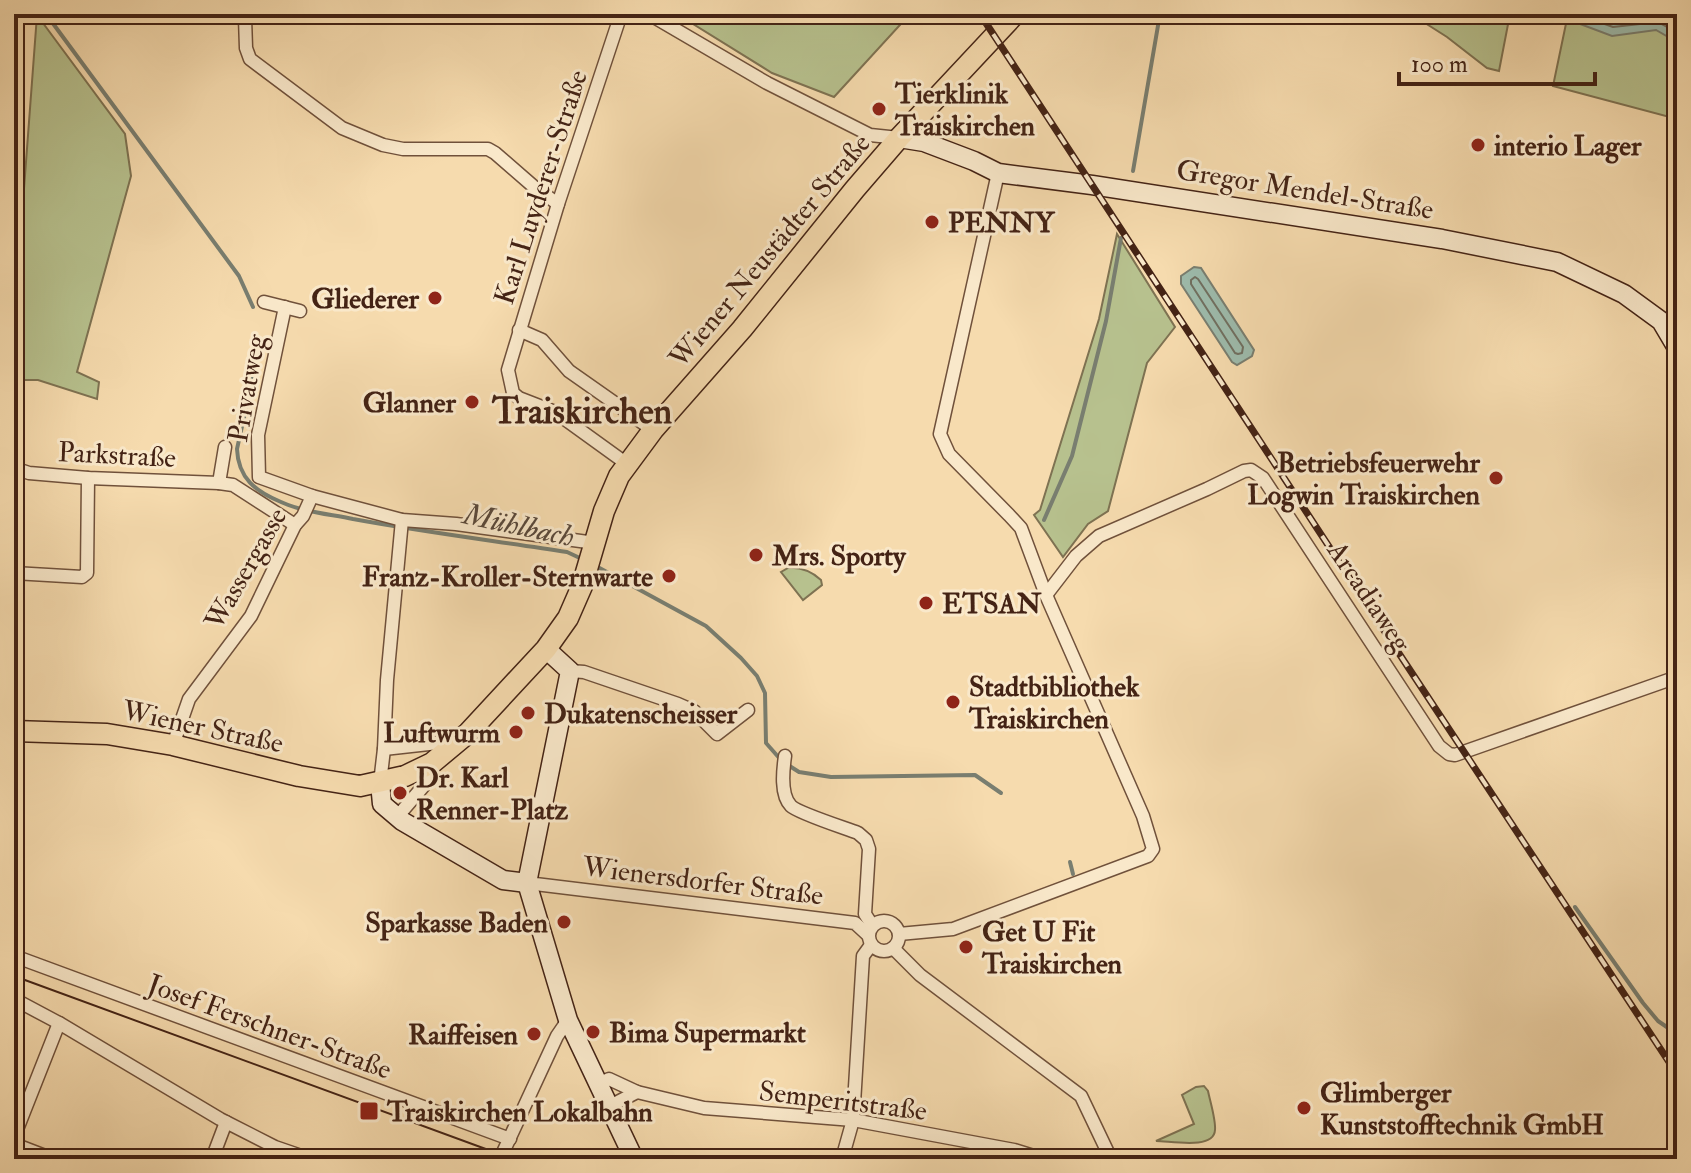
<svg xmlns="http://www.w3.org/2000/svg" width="1691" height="1173" viewBox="0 0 1691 1173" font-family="'IM FELL Double Pica',serif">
  <rect width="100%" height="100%" fill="#f6dbae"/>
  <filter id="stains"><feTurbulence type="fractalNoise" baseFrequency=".0025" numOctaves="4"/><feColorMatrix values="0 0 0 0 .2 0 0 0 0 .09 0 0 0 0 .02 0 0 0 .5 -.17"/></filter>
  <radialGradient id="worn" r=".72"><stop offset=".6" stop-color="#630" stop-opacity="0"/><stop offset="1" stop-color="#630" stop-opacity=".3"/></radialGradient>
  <g fill="#b7c18e" stroke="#7e7252" stroke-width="2">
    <polygon points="677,14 910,14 834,97 772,73"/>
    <polygon points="1411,14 1510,14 1499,71 1487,68 1447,37"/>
    <polygon points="1568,14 1677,14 1677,119 1553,86"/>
    <polygon points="37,15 125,134 131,176 77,372 99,382 97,399 38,380 14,380 14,253 20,242"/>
    <polygon points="1117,234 1175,327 1147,363 1108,511 1088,524 1063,557 1034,515 1040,510 1099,319"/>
    <path d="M788 568C801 567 811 571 821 580L822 585 803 600 781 572Z"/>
    <path d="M1204 1086 1208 1091C1210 1101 1216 1120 1215 1130 1214 1150 1171 1141 1156 1141L1194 1124 1182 1095 1196 1087Z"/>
  </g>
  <g fill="#9dbbac" stroke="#797e70" stroke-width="2">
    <polygon points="1560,14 1677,14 1677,42 1656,30 1612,36 1567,19"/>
    <polygon points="1194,267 1201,268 1254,350 1252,356 1237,365 1232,362 1181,284 1181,276"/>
  </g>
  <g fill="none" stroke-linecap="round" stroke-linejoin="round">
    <g stroke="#706f60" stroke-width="2">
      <polyline points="1577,14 1613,27 1658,22 1677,32"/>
      <polygon points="1195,277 1198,279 1243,347 1242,353 1238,354 1235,353 1191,284 1191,280"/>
    </g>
    <g stroke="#797e70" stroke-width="4">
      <polyline points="46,14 239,276 253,307"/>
      <polyline points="1133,171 1160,14"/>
      <path d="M258 354 237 449C238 478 256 492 281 502 303 512 329 514 353 519 424 532 496 541 567 552L582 559"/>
      <polyline points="1044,520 1072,456 1106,321 1121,238"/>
      <polyline points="594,565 706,626 741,658 757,676 765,693 766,743 781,760"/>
      <polyline points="788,765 799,772 831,777 975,775 1001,793"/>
      <polyline points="1070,862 1073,874"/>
      <polyline points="1575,907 1643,1003 1658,1021 1677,1034"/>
    </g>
    <defs>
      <g id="street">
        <polyline points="243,14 245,18 246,48 250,59 342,128 383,145 403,149 488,149 495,153 533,186 558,204"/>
        <polyline points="621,14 558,204 508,370 513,393 519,398 555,412 627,464"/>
        <polyline points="649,14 767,83 870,135 899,138"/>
        <polyline points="264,302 300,311"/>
        <polyline points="285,307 258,435 259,477 312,496 402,520 456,524 595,543"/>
        <polyline points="519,330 542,340 569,371 653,430"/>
        <polyline points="225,447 219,483 233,485 295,525"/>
        <polyline points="14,468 29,473 88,478 219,483"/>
        <polyline points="14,573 82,577 87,573 88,478"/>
        <polyline points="1046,595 1076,556 1099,536 1207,489 1244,471 1251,470 1263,478 1439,746 1449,754 1455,755 1677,677"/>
        <polyline points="570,671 584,672 678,704 694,711 717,734 748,710"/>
        <polyline points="173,745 189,699 251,616 295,525 303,516 312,496"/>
        <polyline points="384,749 456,741"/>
        <path d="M785 756C783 770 780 795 791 806 798 813 845 828 858 833L866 840 869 849 865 914 872 925"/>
        <polyline points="380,783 384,749 387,680 402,520"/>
        <polyline points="397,817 427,782 432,763"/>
        <polyline points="527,883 855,923 868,935"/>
        <circle cx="884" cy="936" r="15"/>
        <polyline points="899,934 953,929 1148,856 1153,849 1143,816 1046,595 1021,528 1009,515 949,454 940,434 998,173"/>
        <polyline points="893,948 920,975 1081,1096 1111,1159"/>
        <polyline points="14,956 510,1139"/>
        <polyline points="14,999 59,1023 220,1119 275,1147 310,1159"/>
        <polyline points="598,1084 609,1079 637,1092 704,1108 853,1120 1014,1150 1043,1159"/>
        <polyline points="608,1107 637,1092"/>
        <polyline points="14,1137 59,1023"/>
        <polyline points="14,1144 53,1159"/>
        <polyline points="212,1159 226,1122"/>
        <polyline points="500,1159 557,1036 568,1020"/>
        <polyline points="842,1159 853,1120 863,956 871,945"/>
      </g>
      <g id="secondary">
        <polyline points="899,138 924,142 974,161 998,173 1092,185 1442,239 1557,262 1624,294 1661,321 1677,348"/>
        <polyline points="546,649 570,671 527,883 568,1020 634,1159"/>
        <polyline points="380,783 382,804 402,821 503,880 527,883"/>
      </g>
      <polyline id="primary" points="14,731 107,734 173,745 299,776 360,786 405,776 432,763 468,733 546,649 568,618 582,586 604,511 619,476 653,430 742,329 855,189 899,138 1015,14"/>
    </defs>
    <use href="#street" stroke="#70513b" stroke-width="15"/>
    <use href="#secondary" stroke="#442315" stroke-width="21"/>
    <use href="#primary" stroke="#442315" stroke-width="23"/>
    <use href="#street" stroke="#f9e8ca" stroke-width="12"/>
    <use href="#secondary" stroke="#f9e8ca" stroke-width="18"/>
    <use href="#primary" stroke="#f6dbae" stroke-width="20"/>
    <polyline stroke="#442315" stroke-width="2" points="14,976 513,1159"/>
    <defs>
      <polyline id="rail" points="980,14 1404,661 1677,1074"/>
    </defs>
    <use href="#rail" stroke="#442315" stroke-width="7"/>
    <use href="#rail" stroke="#f9e8ca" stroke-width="4" stroke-dasharray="12" stroke-linecap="butt"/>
  </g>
  <g fill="#8f2418" stroke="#f9e8ca" stroke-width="3">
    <circle cx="879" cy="109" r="8"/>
    <circle cx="1478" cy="145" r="8"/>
    <circle cx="932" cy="222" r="8"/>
    <circle cx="435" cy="298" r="8"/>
    <circle cx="472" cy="402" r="8"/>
    <circle cx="1496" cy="478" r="8"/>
    <circle cx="756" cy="555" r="8"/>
    <circle cx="669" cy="576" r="8"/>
    <circle cx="926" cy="603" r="8"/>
    <circle cx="953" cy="702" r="8"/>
    <circle cx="528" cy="713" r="8"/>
    <circle cx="516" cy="732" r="8"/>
    <circle cx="400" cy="793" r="8"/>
    <circle cx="564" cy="922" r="8"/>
    <circle cx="966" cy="947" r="8"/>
    <circle cx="593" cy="1032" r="8"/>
    <circle cx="534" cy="1034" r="8"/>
    <circle cx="1304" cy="1108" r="8"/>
    <rect x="359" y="1101" width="20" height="20" rx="4"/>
  </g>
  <g text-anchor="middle" stroke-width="6" stroke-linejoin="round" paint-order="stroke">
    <g font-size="28" font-weight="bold" fill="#442315" stroke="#f9e8ca" text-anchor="start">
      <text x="895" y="103">Tierklinik<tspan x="895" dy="32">Traiskirchen</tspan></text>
      <text x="1494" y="155">interio Lager</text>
      <text x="948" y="232">PENNY</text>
      <text x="419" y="308" text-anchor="end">Gliederer</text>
      <text x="456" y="412" text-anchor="end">Glanner</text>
      <text x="1480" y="472" text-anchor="end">Betriebsfeuerwehr<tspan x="1480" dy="32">Logwin Traiskirchen</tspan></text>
      <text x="772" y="565">Mrs. Sporty</text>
      <text x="653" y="586" text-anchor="end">Franz-Kroller-Sternwarte</text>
      <text x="942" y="613">ETSAN</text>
      <text x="969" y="696">Stadtbibliothek<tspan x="969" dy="32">Traiskirchen</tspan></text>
      <text x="544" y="723">Dukatenscheisser</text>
      <text x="500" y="742" text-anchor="end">Luftwurm</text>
      <text x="416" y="787">Dr. Karl<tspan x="416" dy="32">Renner-Platz</tspan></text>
      <text x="548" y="932" text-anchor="end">Sparkasse Baden</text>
      <text x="982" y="941">Get U Fit<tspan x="982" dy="32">Traiskirchen</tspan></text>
      <text x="609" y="1042">Bima Supermarkt</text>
      <text x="518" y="1044" text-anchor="end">Raiffeisen</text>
      <text x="1320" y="1102">Glimberger<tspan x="1320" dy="32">Kunststofftechnik GmbH</tspan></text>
      <text x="387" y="1121">Traiskirchen Lokalbahn</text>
    </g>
    <g font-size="28" fill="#442315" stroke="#f9e8ca">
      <text transform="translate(540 187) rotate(-72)" y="10">Karl Luyderer-Straße</text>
      <text transform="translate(1305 189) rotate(9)" y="10">Gregor Mendel-Straße</text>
      <text transform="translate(769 250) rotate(-50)" y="10">Wiener Neustädter Straße</text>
      <text transform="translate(246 388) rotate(-80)" y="10">Privatweg</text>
      <text transform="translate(117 454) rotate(3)" y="10">Parkstraße</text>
      <text transform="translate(245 568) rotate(-60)" y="10">Wassergasse</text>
      <text transform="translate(1370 596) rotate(56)" y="10">Arcadiaweg</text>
      <text transform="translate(203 726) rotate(12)" y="10">Wiener Straße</text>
      <text transform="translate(703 880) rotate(7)" y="10">Wienersdorfer Straße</text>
      <text transform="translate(270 1026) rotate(20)" y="10">Josef Ferschner-Straße</text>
      <text transform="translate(843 1100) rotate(7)" y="10">Semperitstraße</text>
    </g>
    <g font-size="30" font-style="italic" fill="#5a493b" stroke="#f9e8ca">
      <text transform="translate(519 525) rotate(12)" y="10">Mühlbach</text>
    </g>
    <g font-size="36" font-weight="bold" fill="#442315" stroke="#f9e8ca">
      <text x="582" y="423">Traiskirchen</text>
    </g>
  </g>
  <rect width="1691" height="1173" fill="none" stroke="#f6dbae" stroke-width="48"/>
  <rect x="16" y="16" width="1659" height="1141" fill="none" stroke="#442315" stroke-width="4"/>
  <rect x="24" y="24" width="1643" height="1125" fill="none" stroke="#442315" stroke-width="2"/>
  <path d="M1399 72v12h196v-12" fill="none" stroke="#442315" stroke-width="4"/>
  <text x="1411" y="72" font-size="24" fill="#442315" stroke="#f9e8ca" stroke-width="6" paint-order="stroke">100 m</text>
  <rect width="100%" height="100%" filter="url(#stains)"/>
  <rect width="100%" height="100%" fill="url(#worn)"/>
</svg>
